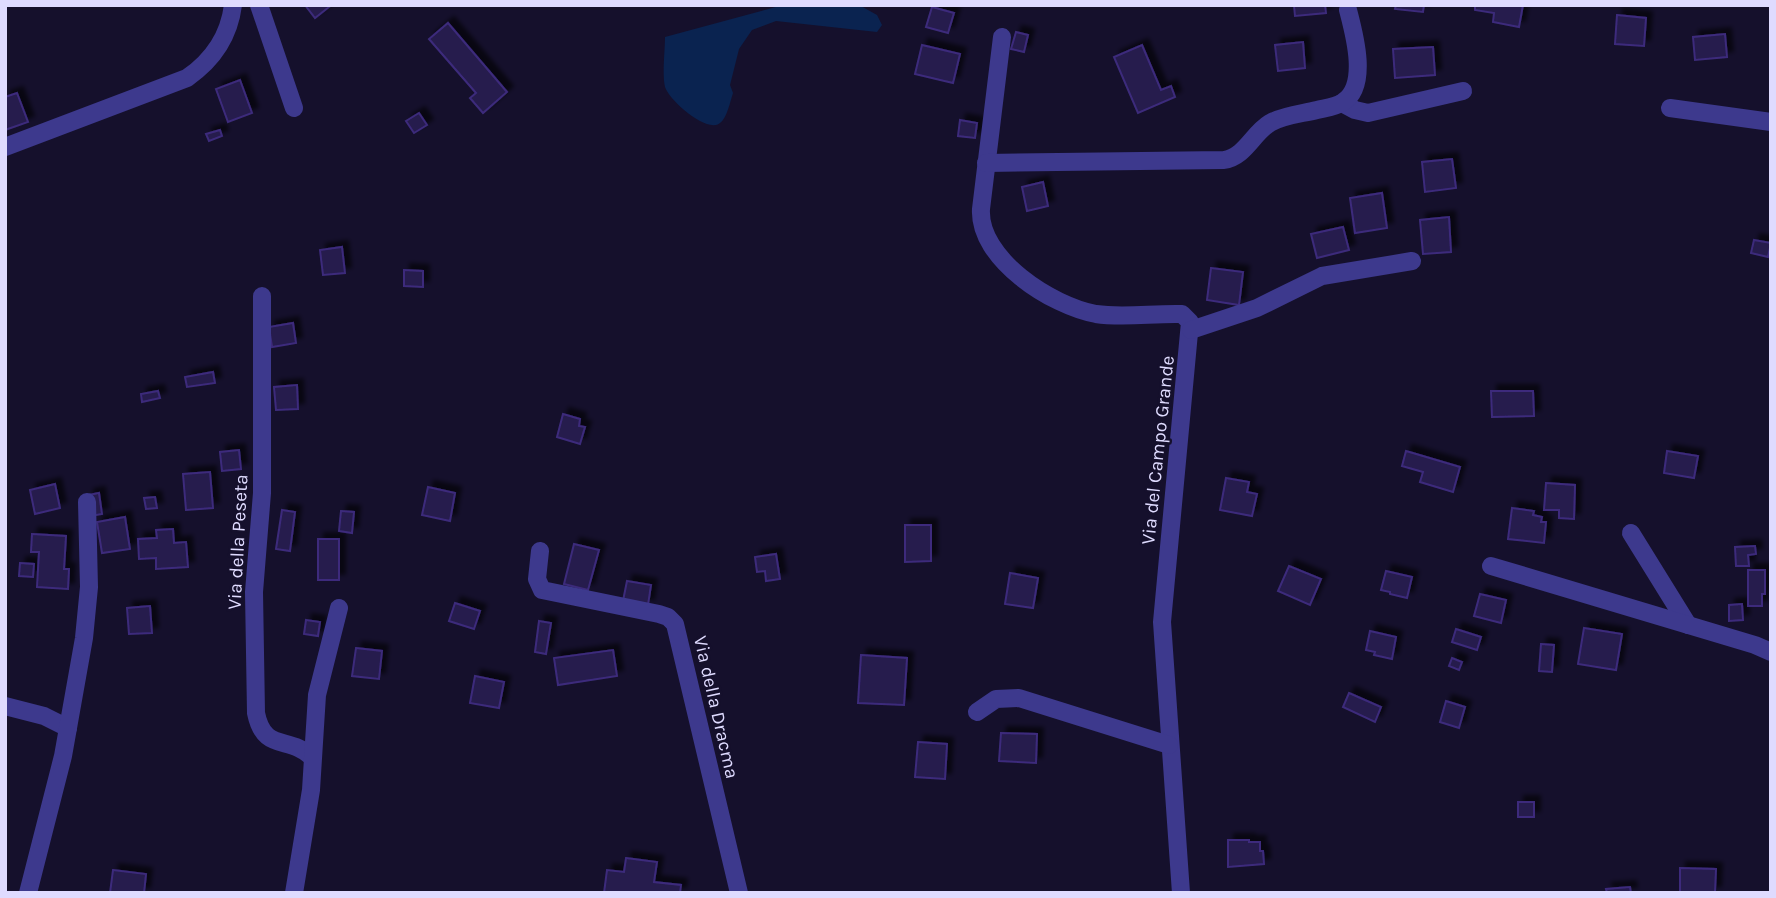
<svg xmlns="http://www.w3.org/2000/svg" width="1776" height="898" viewBox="0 0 1776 898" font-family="Karla,sans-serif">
  <defs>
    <filter id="shadow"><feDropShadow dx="6" dy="-6" stdDeviation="2" flood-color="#0009"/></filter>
  </defs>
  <rect width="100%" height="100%" fill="#15102c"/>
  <path fill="#0a2350" d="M783 5H859L877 15 882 25 877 32 776 21 752 30 739 49 730 85 733 93C730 102 727 118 720 123 707 134 669 100 665 87 662 74 665 51 665 37Z"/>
  <g fill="#261b4e" stroke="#3c2c7b" stroke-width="2" filter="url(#shadow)">
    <polygon points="305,5 327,5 329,7 315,18"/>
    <polygon points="1294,5 1325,5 1326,13 1295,16"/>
    <polygon points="1396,5 1424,5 1423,12 1395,9"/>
    <polygon points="1475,5 1523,5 1519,27 1493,22 1494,13 1475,10"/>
    <polygon points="932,7 954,13 948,33 926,27"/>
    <polygon points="1617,15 1646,18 1644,46 1615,44"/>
    <polygon points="448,23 507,92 483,113 470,98 476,93 429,39"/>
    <polygon points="1016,32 1028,35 1024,52 1011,49"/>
    <polygon points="1725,34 1727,57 1695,60 1693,37"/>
    <polygon points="1303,42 1305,68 1278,71 1275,45"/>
    <polygon points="922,45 960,54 953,83 915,74"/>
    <polygon points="1142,45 1161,90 1171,86 1175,97 1138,113 1114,57"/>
    <polygon points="1433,47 1435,75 1395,78 1393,49"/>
    <polygon points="240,80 252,113 228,122 216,89"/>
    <polygon points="17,93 28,122 5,130 5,97"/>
    <polygon points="419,113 427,125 414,133 406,121"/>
    <polygon points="960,120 977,123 975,138 958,136"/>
    <polygon points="220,130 222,136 209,141 206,134"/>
    <polygon points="1452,159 1456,188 1425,192 1422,162"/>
    <polygon points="1043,182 1048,206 1027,211 1022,187"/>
    <polygon points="1382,193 1387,228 1355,233 1350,198"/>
    <polygon points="1449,217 1451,252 1423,254 1420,220"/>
    <polygon points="1343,227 1349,250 1317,258 1311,234"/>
    <polygon points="1754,240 1771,243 1768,257 1751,253"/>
    <polygon points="342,247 345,273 323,275 320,250"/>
    <polygon points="1211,268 1243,272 1239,305 1207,300"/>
    <polygon points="404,270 423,271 423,287 404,286"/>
    <polygon points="293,323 296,343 272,347 269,327"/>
    <polygon points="213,372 215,383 187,387 185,377"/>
    <polygon points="297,385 298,409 276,410 274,387"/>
    <polygon points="158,391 160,398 142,402 141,394"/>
    <polygon points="1491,391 1533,391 1534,416 1492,417"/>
    <polygon points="563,414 580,419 579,426 585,427 580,444 557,437"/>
    <polygon points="239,450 241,469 222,471 220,452"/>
    <polygon points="1406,451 1460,467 1453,492 1420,482 1423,472 1402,466"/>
    <polygon points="1667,451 1698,456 1694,478 1664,473"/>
    <polygon points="210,472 213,508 186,510 183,474"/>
    <polygon points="1226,478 1249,482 1247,492 1257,494 1252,516 1220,510"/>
    <polygon points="1546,483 1575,485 1574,519 1559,518 1559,510 1544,510"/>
    <polygon points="55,484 60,508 35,514 30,490"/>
    <polygon points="428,487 455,493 450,521 422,515"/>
    <polygon points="99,493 102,514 90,516 88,495"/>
    <polygon points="155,497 157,508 146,509 144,498"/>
    <polygon points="1512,508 1534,511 1533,515 1542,517 1541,522 1546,522 1544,543 1508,539"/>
    <polygon points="282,510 295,512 290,551 276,549"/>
    <polygon points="341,511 354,512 352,533 339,531"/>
    <polygon points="125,517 130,549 102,553 97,522"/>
    <polygon points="905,525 931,525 931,561 905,562"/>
    <polygon points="173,529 174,543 186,542 188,567 156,569 156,558 139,559 138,539 157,538 156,530"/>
    <polygon points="32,534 66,536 64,569 69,569 68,589 37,587 39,552 31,552"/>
    <rect x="318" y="539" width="21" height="41"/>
    <polygon points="574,544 599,550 588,590 564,584"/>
    <polygon points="1755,546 1756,554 1748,555 1749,566 1736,566 1735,547"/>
    <polygon points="776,554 780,579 766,581 765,571 757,572 755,557"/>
    <polygon points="20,563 34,564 33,577 19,576"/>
    <polygon points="1289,566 1321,579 1310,605 1278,591"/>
    <polygon points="1748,570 1765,570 1765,594 1762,594 1762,606 1748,606"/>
    <polygon points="1386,571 1412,577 1407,598 1390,594 1390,592 1381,590"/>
    <polygon points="1010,573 1038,578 1033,608 1005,604"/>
    <polygon points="627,581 651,585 648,605 623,601"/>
    <polygon points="1480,594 1506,600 1501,623 1474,616"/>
    <polygon points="455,603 480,611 474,629 449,621"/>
    <polygon points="1742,604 1743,620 1729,621 1729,605"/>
    <polygon points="150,606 152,633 129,634 127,608"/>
    <polygon points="306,620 320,622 318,636 304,634"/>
    <polygon points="539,621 551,623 546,654 535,652"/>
    <polygon points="1584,628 1622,634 1616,670 1578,664"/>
    <polygon points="1456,629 1481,637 1477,650 1452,642"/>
    <polygon points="1370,631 1396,637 1392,659 1374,655 1375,652 1366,650"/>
    <polygon points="1541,644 1554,645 1552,672 1539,671"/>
    <polygon points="356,648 382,651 379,679 352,676"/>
    <polygon points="613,650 617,676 558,685 554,658"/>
    <polygon points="861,655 907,658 904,705 858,703"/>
    <polygon points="1452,658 1462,662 1459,670 1449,666"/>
    <polygon points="475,676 504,682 499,708 470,703"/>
    <polygon points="1349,693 1381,707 1375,722 1343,707"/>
    <polygon points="1446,701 1465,707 1459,728 1440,722"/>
    <polygon points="1001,733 1037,734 1036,763 999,761"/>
    <polygon points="918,742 947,744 945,779 915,777"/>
    <rect x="1518" y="802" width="16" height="15"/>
    <polygon points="1228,840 1249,840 1249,842 1260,842 1260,851 1263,851 1264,864 1228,867"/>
    <polygon points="626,858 657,862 654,882 681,885 680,893 604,893 607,870 624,872"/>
    <polygon points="1680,868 1716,869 1715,892 1680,892"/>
    <polygon points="113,870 146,874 144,893 110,893"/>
    <polygon points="1630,887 1631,893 1607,893 1606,889"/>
  </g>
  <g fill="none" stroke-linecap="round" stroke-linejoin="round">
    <g stroke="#3d398d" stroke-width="18">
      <polyline points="259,5 294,108"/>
      <path d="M1002 37 981 209C978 259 1052 306 1096 314 1124 318 1154 313 1182 314L1190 322 1162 622 1181 893"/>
      <polyline points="1342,103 1355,110 1368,113 1463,91"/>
      <polyline points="1670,108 1771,122"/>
      <path d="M5 147 187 78C213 60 229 37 233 5"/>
      <path d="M986 163 1224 160C1246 156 1252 134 1270 123 1284 115 1301 114 1317 110 1325 108 1336 107 1343 102 1369 86 1354 33 1348 10"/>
      <path d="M262 296V493L254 592 256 713C264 753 289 735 312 757"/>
      <polyline points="1191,330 1257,308 1322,276 1412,261"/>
      <polyline points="1631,533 1688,625"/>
      <polyline points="540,551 537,579 542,590 659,614 668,617 675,624 739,893"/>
      <polyline points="1491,566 1755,645 1771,652"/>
      <polyline points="5,706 44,716 68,728"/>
      <polyline points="977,712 996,699 1019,698 1169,745"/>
      <polyline points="28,893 63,756 84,638 89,587 87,502"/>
      <polyline points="294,893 311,790 317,695 339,608"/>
    </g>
  </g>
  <g text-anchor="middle" stroke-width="5" stroke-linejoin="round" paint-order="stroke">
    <g font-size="19" fill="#dfdbff" stroke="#15102c">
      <text transform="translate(1157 450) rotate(-84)" y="7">Via del Campo Grande</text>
      <text transform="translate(237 542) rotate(-87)" y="7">Via della Peseta</text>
      <text transform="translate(717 707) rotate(77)" y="7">Via della Dracma</text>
    </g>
  </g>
  <rect width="1776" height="898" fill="none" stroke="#dfdbff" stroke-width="14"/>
</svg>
